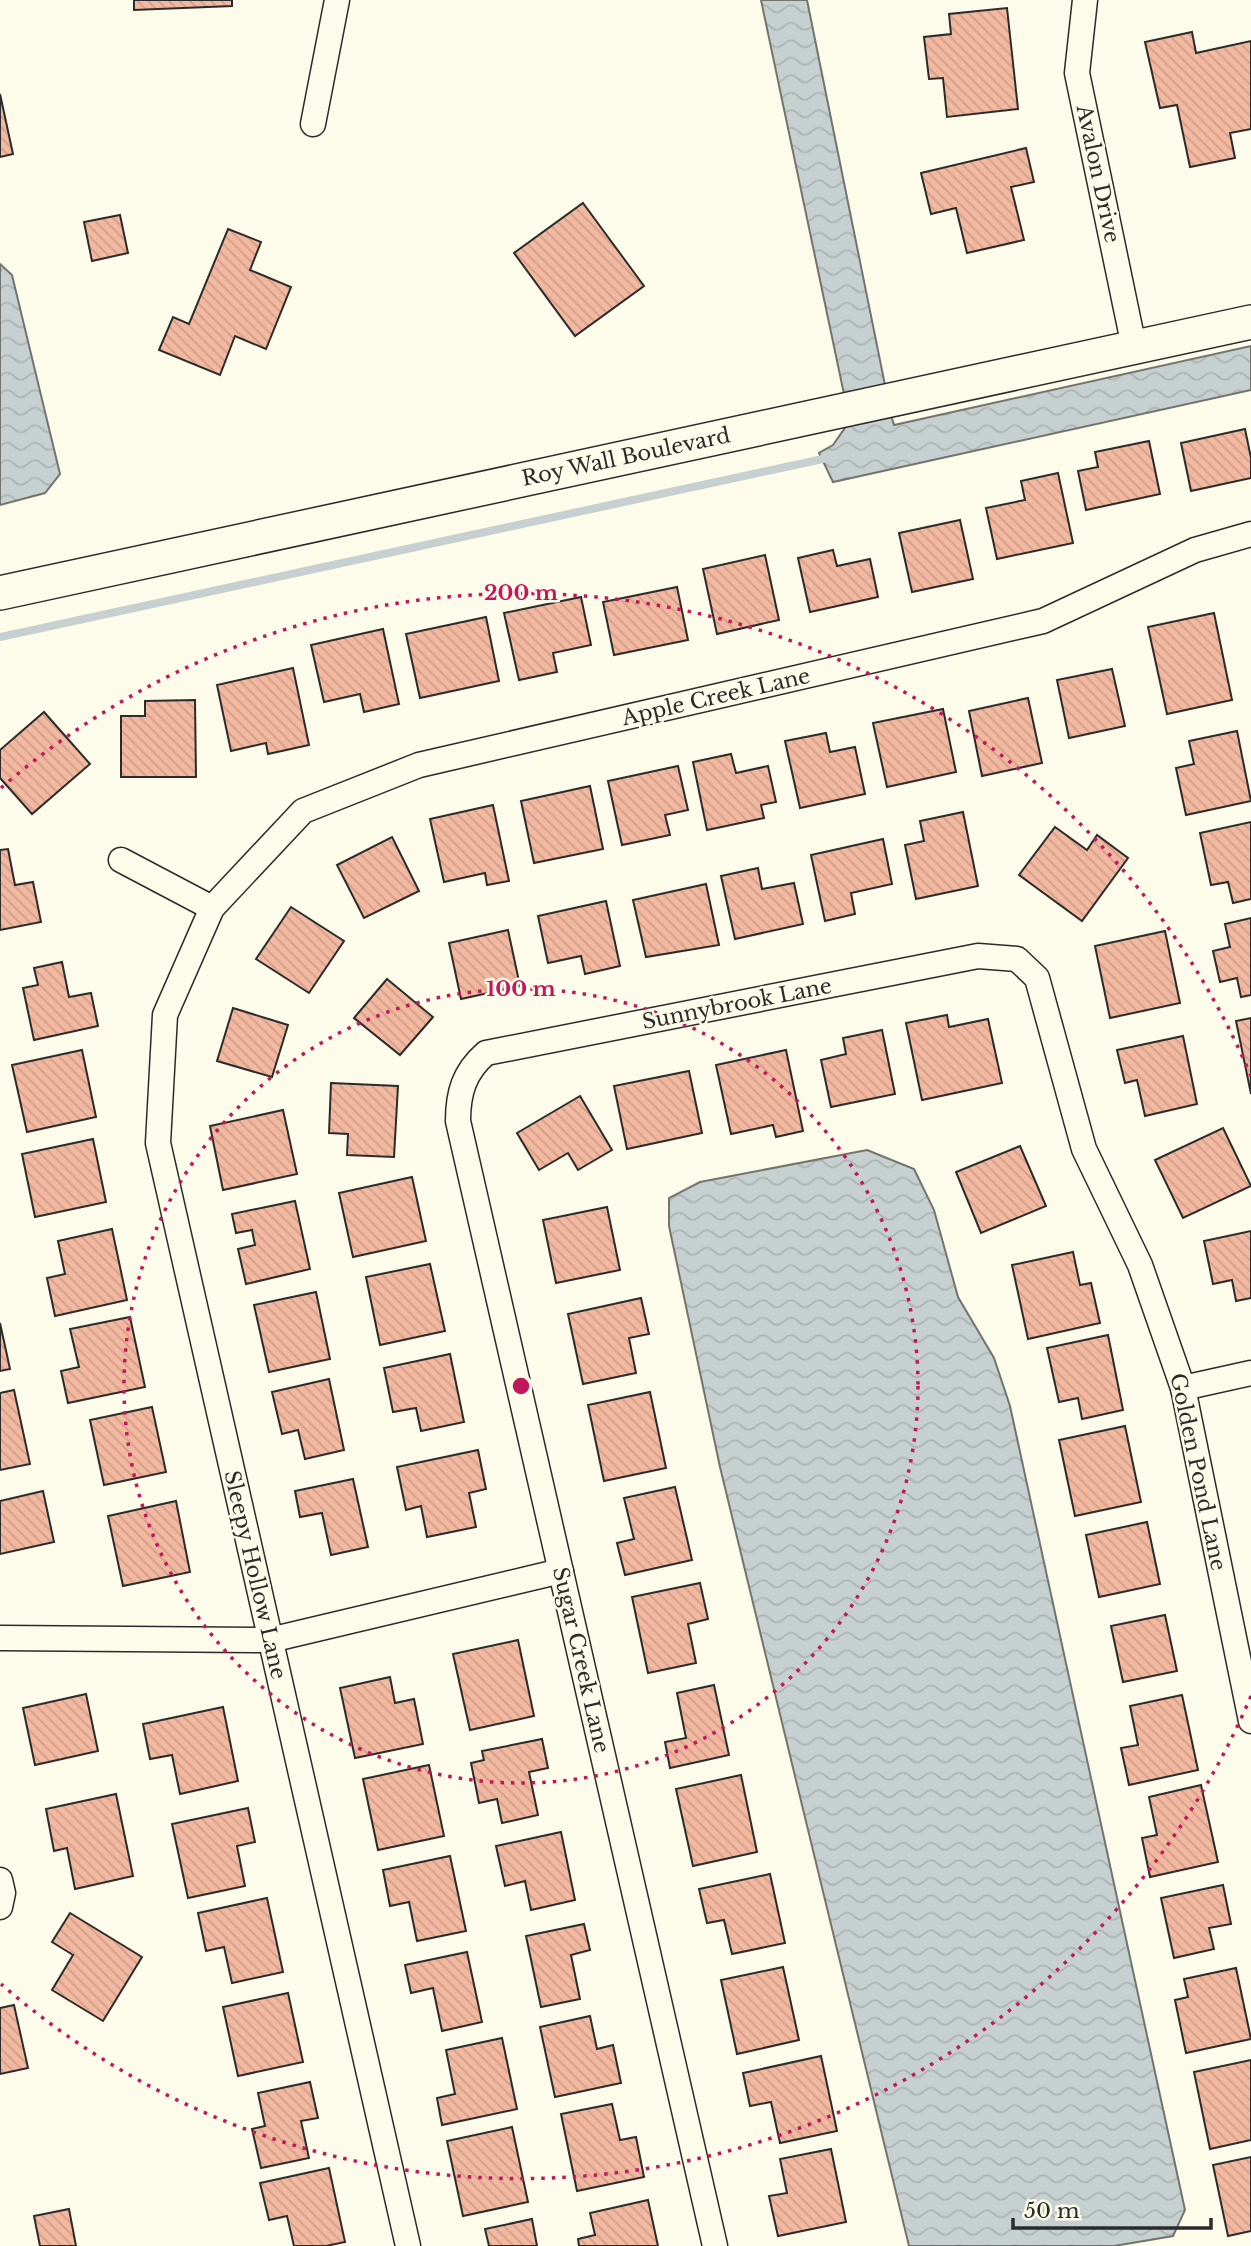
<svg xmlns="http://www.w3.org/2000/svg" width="1251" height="2246" viewBox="0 0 1251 2246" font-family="'Libre Baskerville',serif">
  <defs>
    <pattern id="water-waves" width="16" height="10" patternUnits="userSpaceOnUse" patternTransform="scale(1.75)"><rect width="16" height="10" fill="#c7d0d0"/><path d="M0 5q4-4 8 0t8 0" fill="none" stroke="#abb3b3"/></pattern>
    <pattern id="building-back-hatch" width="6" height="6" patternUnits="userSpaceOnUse" patternTransform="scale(1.75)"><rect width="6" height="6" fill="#f2b8a0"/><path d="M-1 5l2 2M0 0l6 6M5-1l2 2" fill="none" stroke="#d09e8a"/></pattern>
  </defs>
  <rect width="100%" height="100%" fill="#fdfbea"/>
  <g fill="url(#water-waves)" stroke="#74746e" stroke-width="2">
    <polygon points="761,0 807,0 885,385 844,394"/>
    <polygon points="0,264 12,275 60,474 45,493 0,505"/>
    <polygon points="1251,346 1251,390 833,482 819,453 833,445 847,425 891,415 894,425"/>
    <polygon points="867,1150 914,1169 934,1210 958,1297 994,1358 1010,1406 1185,2210 1173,2236 1114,2246 909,2246 720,1467 669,1226 669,1198 700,1182"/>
  </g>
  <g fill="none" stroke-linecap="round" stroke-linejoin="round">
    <polyline stroke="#c7d0d0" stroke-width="8" points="0,637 832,457"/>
  </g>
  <g fill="url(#building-back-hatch)" stroke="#2b2b2b" stroke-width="2">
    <polygon points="134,0 232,0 232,6 134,10"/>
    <polygon points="1007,8 1018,109 947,117 943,78 929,79 924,37 951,34 949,14"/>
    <polygon points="1192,32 1196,53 1251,41 1251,129 1230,133 1235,158 1190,167 1177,105 1160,108 1145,42"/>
    <polygon points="0,94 13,154 0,157"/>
    <polygon points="1026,148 1034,182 1011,187 1024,240 967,253 956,208 931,214 921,173"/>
    <polygon points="583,203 644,286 575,336 514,253"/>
    <polygon points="120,215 128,253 92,261 84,222"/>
    <polygon points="228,229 261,242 250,270 291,287 266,349 235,336 220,375 159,350 173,317 189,324"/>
    <polygon points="1245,429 1251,458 1251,478 1191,491 1181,443"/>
    <polygon points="1149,441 1160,494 1086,510 1078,471 1098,467 1095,452"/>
    <polygon points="1058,473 1073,543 997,559 986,508 1025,500 1021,481"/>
    <polygon points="960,520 973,579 912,592 899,533"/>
    <polygon points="833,550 837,566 870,559 878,597 810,612 798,558"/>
    <polygon points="765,555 779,620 717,634 703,569"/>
    <polygon points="677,587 688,640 614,655 603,602"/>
    <polygon points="581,597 591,645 553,653 557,672 519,680 504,613"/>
    <polygon points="1214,613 1232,700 1167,714 1148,627"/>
    <polygon points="486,617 499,681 420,698 406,634"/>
    <polygon points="383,629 399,704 364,712 360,694 324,702 311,645"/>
    <polygon points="293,668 309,745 268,754 266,743 231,751 217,685"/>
    <polygon points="1112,669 1125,726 1069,738 1057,680"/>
    <polygon points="1028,698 1042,763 982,776 969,711"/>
    <polygon points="195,700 196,777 121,777 121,716 145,716 145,701"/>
    <polygon points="943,709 956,772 887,787 873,723"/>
    <polygon points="44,712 90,764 32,814 0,778 0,750"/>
    <polygon points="1237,731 1251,801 1186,815 1176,768 1194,764 1189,741"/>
    <polygon points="826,733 830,752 855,747 865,794 800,808 785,741"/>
    <polygon points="731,754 736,773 768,766 776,802 761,805 764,818 707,830 693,762"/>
    <polygon points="678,766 688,810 665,815 670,835 622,845 608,781"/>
    <polygon points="590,786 603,849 534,863 521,801"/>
    <polygon points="493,805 509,881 487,885 485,873 444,882 430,819"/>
    <polygon points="963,812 978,886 916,899 905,845 924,841 920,821"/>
    <polygon points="1251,822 1251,899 1233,903 1228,882 1211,885 1200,833"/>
    <polygon points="1055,827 1087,850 1097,835 1128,858 1082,921 1019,875"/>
    <polygon points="392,837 419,891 364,918 337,865"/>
    <polygon points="883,839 892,884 851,893 855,914 825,921 811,855"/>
    <polygon points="8,849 15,885 33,882 41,922 0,930 0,850"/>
    <polygon points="758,868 762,889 794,883 803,924 735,939 721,876"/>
    <polygon points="706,884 719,945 646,957 633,900"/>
    <polygon points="606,901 620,966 585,974 581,956 548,963 538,916"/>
    <polygon points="291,907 344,941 309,993 256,959"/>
    <polygon points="1251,918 1251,995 1241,997 1237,978 1220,982 1213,951 1230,947 1225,924"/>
    <polygon points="508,930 520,986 461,999 449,943"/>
    <polygon points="1165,931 1180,1003 1110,1018 1095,946"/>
    <polygon points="62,962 69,997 91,993 98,1026 34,1040 23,988 38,985 34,968"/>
    <polygon points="387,979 433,1017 400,1055 354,1018"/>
    <polygon points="233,1008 288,1025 272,1077 217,1061"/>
    <polygon points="947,1015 949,1027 988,1019 1002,1083 922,1100 906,1023"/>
    <polygon points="1251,1018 1251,1094 1236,1021"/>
    <polygon points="882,1030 895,1094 831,1107 821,1060 846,1054 843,1038"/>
    <polygon points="1183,1036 1197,1104 1145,1116 1137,1080 1125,1083 1117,1050"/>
    <polygon points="82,1050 96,1117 27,1132 12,1065"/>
    <polygon points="786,1050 803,1131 776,1137 773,1125 731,1134 716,1065"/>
    <polygon points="689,1071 702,1133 627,1149 614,1086"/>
    <polygon points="331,1083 398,1086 394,1157 347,1155 348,1134 329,1133"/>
    <polygon points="580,1096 612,1150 578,1170 568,1153 539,1170 517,1133"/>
    <polygon points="283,1110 297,1174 223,1190 210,1126"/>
    <polygon points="1223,1128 1251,1186 1183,1218 1155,1160"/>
    <polygon points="93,1139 106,1202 35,1217 22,1154"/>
    <polygon points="1020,1146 1046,1206 981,1233 956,1172"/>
    <polygon points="412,1177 426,1241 353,1257 339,1193"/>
    <polygon points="295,1201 310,1269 246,1284 238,1249 255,1245 252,1230 236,1233 232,1214"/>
    <polygon points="607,1207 620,1270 556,1283 543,1220"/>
    <polygon points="112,1229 127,1300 55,1316 47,1278 65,1274 58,1241"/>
    <polygon points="1251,1231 1251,1298 1236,1301 1232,1280 1213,1284 1204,1241"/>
    <polygon points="1073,1252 1080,1285 1091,1283 1100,1323 1028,1339 1012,1265"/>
    <polygon points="430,1264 445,1331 380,1345 366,1277"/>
    <polygon points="316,1292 330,1359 269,1372 254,1305"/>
    <polygon points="641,1298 649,1334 629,1338 636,1373 583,1384 568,1314"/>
    <polygon points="130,1317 145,1387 68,1403 61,1371 79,1367 70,1329"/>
    <polygon points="0,1323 10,1369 0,1371"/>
    <polygon points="1108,1335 1123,1410 1082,1419 1078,1398 1059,1402 1047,1348"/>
    <polygon points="450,1354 464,1422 421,1431 416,1408 393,1412 384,1368"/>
    <polygon points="329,1379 344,1450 305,1459 298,1430 282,1434 272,1392"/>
    <polygon points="14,1390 30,1464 0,1470 0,1393"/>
    <polygon points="650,1392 666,1468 604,1481 588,1405"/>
    <polygon points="152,1407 166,1472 104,1485 90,1420"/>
    <polygon points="1125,1426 1141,1502 1075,1516 1059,1440"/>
    <polygon points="478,1450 486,1489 469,1493 476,1527 427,1537 421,1506 406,1510 397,1467"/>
    <polygon points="353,1479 368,1547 331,1555 322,1513 300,1517 295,1491"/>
    <polygon points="675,1487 692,1560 625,1575 617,1543 634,1539 624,1498"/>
    <polygon points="43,1491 54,1542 0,1554 0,1501"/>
    <polygon points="176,1501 190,1572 123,1586 108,1516"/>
    <polygon points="1147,1522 1160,1584 1099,1597 1086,1535"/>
    <polygon points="700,1583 708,1619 688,1624 696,1663 648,1673 632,1597"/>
    <polygon points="1165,1615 1177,1671 1123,1682 1111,1626"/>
    <polygon points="518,1640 534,1716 470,1730 453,1654"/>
    <polygon points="390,1677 395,1703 414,1699 423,1744 355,1758 340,1688"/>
    <polygon points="714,1685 729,1755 670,1768 665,1742 686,1738 677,1693"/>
    <polygon points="86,1694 98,1751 35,1765 23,1708"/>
    <polygon points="1182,1695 1198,1770 1129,1785 1121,1748 1138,1745 1130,1706"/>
    <polygon points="223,1707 238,1781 180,1794 172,1755 150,1759 143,1724"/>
    <polygon points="542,1739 548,1768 529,1772 538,1815 502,1823 497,1799 479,1803 471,1763 484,1760 482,1751"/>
    <polygon points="429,1765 444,1836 378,1850 363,1779"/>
    <polygon points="741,1775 757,1852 693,1866 676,1789"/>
    <polygon points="1201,1785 1218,1862 1150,1877 1142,1838 1157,1835 1149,1797"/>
    <polygon points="116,1794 133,1876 75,1889 67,1848 54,1851 46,1809"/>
    <polygon points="248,1808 255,1842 237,1846 245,1886 188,1898 172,1824"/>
    <polygon points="561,1832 575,1900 531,1910 525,1881 505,1886 496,1846"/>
    <polygon points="450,1856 466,1931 417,1941 409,1902 390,1906 383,1870"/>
    <polygon points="770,1874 785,1943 732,1954 724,1920 707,1923 699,1889"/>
    <polygon points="1223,1885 1231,1924 1209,1928 1214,1949 1174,1958 1161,1898"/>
    <polygon points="267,1898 283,1972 232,1983 224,1947 206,1951 198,1913"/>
    <polygon points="70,1913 142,1957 103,2021 52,1990 73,1955 52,1942"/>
    <polygon points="584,1924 590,1950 571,1955 580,1999 541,2007 526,1936"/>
    <polygon points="467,1952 482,2022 442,2031 433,1988 411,1993 405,1965"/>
    <polygon points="783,1967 799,2040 737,2054 721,1980"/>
    <polygon points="1236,1968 1251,2039 1186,2053 1175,2000 1188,1997 1184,1979"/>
    <polygon points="288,1993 303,2062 238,2076 223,2007"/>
    <polygon points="14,2005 28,2068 0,2074 0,2008"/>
    <polygon points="590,2016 597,2049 613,2045 621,2083 555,2097 540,2027"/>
    <polygon points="502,2038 517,2109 442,2125 437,2098 455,2094 446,2050"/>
    <polygon points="821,2056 837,2131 780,2143 771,2102 750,2106 743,2073"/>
    <polygon points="1251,2060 1251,2140 1210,2149 1194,2072"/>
    <polygon points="310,2082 318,2118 301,2121 309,2158 261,2168 252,2129 265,2126 258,2093"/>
    <polygon points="612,2104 620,2140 636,2137 644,2177 577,2191 561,2114"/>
    <polygon points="512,2127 528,2202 463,2216 447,2141"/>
    <polygon points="831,2149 846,2222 778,2236 769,2196 787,2193 780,2159"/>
    <polygon points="1251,2157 1251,2231 1228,2236 1213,2165"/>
    <polygon points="329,2168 345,2242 326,2246 294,2246 287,2216 269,2220 260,2183"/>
    <polygon points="648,2200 658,2246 579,2246 578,2239 595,2235 590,2213"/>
    <polygon points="69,2209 76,2246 40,2246 34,2216"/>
    <polygon points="532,2219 537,2246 489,2246 485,2229"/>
  </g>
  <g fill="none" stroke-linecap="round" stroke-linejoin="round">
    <defs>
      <g id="street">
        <polyline points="1085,0 1077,73 1134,347"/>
        <polyline points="313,124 337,0"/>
        <polyline points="121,860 212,908"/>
        <polyline points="1183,1388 1251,1373"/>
        <polyline points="0,1638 270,1640 561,1571"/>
        <polyline points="0,1880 3,1893 0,1907"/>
        <polyline points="408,2246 158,1143 165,1015 212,908 303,811 419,765 1043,621 1195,550 1251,534"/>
        <path d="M715 2246 458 1121C458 1093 464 1072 486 1053L978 956 1017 959 1037 978 1084 1149 1140 1265 1183 1388 1251 1721"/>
      </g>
      <polyline id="secondary" points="0,593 1251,322"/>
    </defs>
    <use href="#street" stroke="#2b2b2b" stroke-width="27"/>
    <use href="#secondary" stroke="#2b2b2b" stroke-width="36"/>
    <use href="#street" stroke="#fdfbea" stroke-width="24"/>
    <use href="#secondary" stroke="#fdfbea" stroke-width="33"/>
  </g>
  <g fill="none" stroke="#c2185b" stroke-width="3.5" stroke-dasharray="3.5 7">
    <circle cx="521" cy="1386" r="397"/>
    <path d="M1251 1696A793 793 0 0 1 1 1984M1 788A793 793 0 0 1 1251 1076"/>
  </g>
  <g text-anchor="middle" stroke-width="5" stroke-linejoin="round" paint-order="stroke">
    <g font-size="21" fill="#2b2b2b" stroke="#fdfbea">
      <text transform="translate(1098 174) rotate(78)" y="7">Avalon Drive</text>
      <text transform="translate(626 457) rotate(-12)" y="7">Roy Wall Boulevard</text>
      <text transform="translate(716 697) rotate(-13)" y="7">Apple Creek Lane</text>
      <text transform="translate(737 1004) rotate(-11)" y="7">Sunnybrook Lane</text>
      <text transform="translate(1198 1472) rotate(78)" y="7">Golden Pond Lane</text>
      <text transform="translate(255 1575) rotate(77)" y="7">Sleepy Hollow Lane</text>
      <text transform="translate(581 1660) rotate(77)" y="7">Sugar Creek Lane</text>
    </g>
  </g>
  <circle cx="521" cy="1386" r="10" fill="#c2185b" stroke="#fdfbea" stroke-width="3.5"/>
  <g font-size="21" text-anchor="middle" font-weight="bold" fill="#c2185b" stroke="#fdfbea" stroke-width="5" stroke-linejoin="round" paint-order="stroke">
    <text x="521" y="600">200 m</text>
    <text x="521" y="996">100 m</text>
  </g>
  <path d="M1013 2218v10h198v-10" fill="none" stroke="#2b2b2b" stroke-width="3.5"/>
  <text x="1024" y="2218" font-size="21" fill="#2b2b2b" stroke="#fdfbea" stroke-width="5" paint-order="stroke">50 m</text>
</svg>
